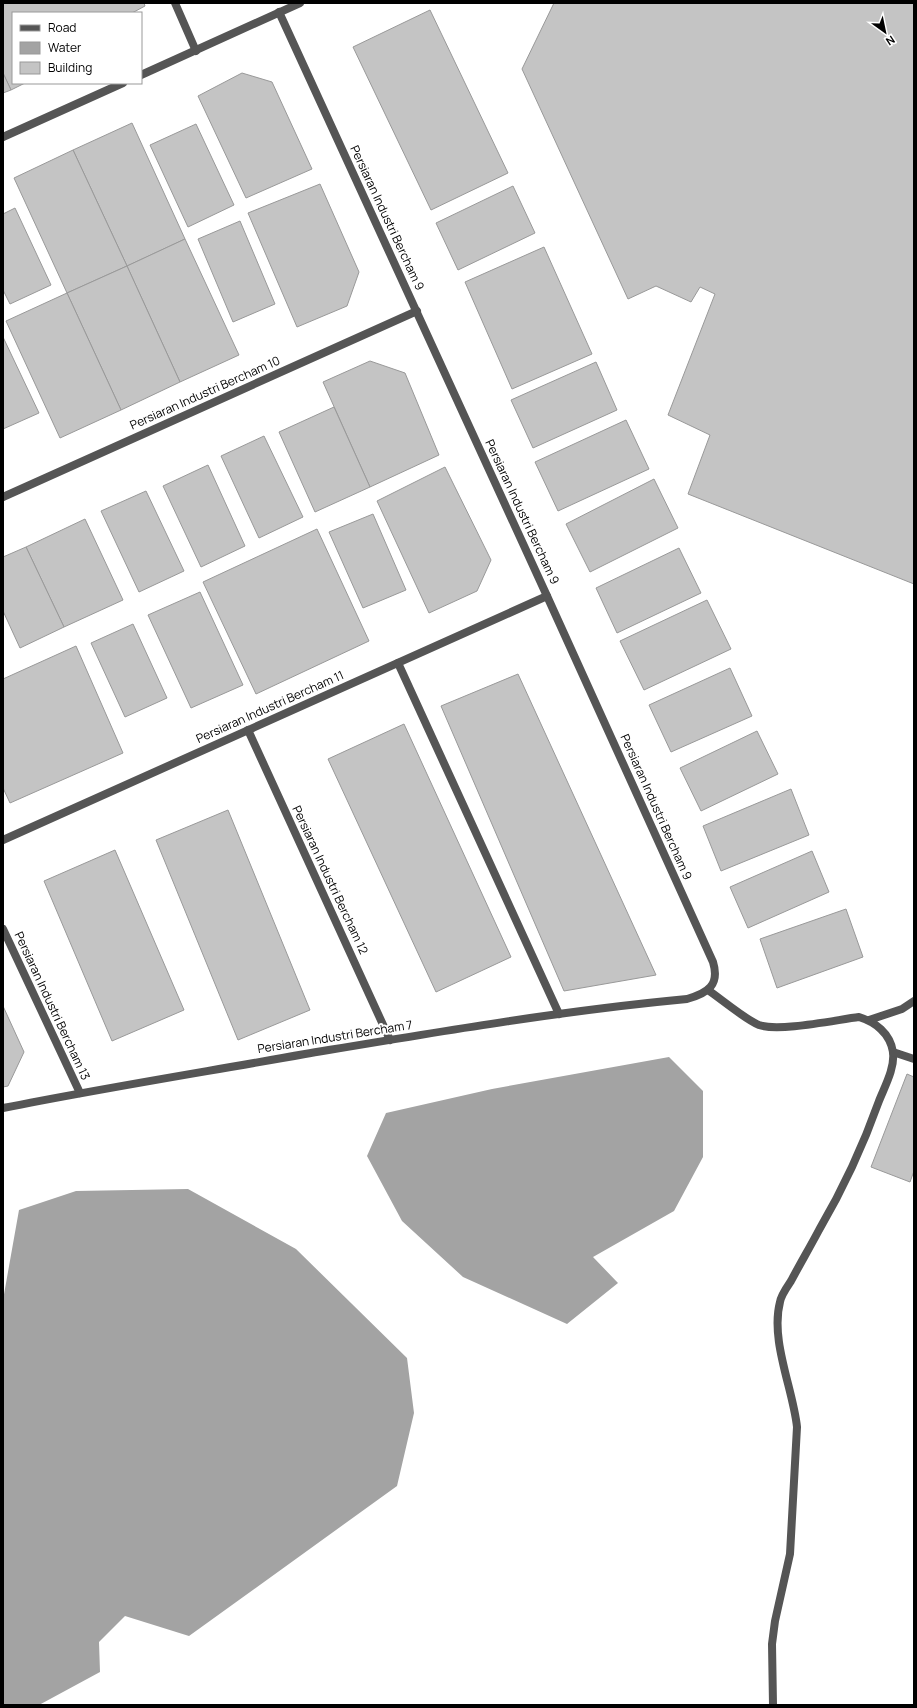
<svg xmlns="http://www.w3.org/2000/svg" width="917" height="1708" viewBox="0 0 917 1708" font-family="Manrope,sans-serif">
  <rect width="100%" height="100%" fill="#fff"/>
  <g fill="#a3a3a3">
    <polygon points="669,1057 703,1091 703,1157 674,1211 593,1257 618,1283 567,1324 463,1277 402,1221 367,1156 386,1113 492,1089"/>
    <polygon points="188,1189 296,1249 407,1358 414,1413 397,1486 189,1636 125,1616 99,1642 100,1672 39,1705 3,1705 3,1300 19,1210 76,1191"/>
  </g>
  <g fill="#c4c4c4" stroke="#999">
    <polygon points="3,3 144,3 145,6 132,13 13,13 13,83 25,83 11,90 3,73"/>
    <polygon points="554,3 914,3 914,584 688,494 710,435 668,415 715,294 700,287 691,302 656,286 628,299 522,69"/>
    <polygon points="430,10 508,173 431,210 353,47"/>
    <polygon points="3,73 11,90 3,93"/>
    <polygon points="242,73 272,82 312,169 246,198 198,96"/>
    <polygon points="132,123 185,239 127,266 73,150"/>
    <polygon points="196,124 234,205 188,227 150,145"/>
    <polygon points="73,150 127,266 67,293 14,178"/>
    <polygon points="320,184 359,272 347,306 297,327 248,213"/>
    <polygon points="513,186 535,233 458,270 436,223"/>
    <polygon points="15,208 51,285 10,304 3,290 3,214"/>
    <polygon points="240,221 275,304 233,322 198,239"/>
    <polygon points="185,239 239,355 180,382 127,266"/>
    <polygon points="544,247 592,354 512,389 465,282"/>
    <polygon points="127,266 180,382 121,410 67,293"/>
    <polygon points="67,293 121,410 60,438 6,321"/>
    <polygon points="3,337 39,413 3,429"/>
    <polygon points="370,361 405,373 439,455 370,487 323,382"/>
    <polygon points="596,362 617,410 533,448 511,400"/>
    <polygon points="334,407 370,487 315,512 279,432"/>
    <polygon points="626,420 649,469 558,511 535,462"/>
    <polygon points="264,436 303,517 259,538 221,456"/>
    <polygon points="208,465 245,546 201,567 163,486"/>
    <polygon points="445,467 491,560 477,591 429,613 377,501"/>
    <polygon points="654,479 678,528 590,572 566,524"/>
    <polygon points="146,491 184,571 139,592 101,511"/>
    <polygon points="373,514 406,590 363,608 329,532"/>
    <polygon points="85,519 123,600 64,627 26,547"/>
    <polygon points="317,529 369,641 256,694 203,582"/>
    <polygon points="26,547 64,627 20,648 3,611 3,557"/>
    <polygon points="679,548 701,593 617,633 596,588"/>
    <polygon points="200,592 243,685 191,708 148,615"/>
    <polygon points="707,600 731,649 644,690 620,641"/>
    <polygon points="133,624 167,698 125,717 91,643"/>
    <polygon points="76,646 123,753 10,803 3,788 3,679"/>
    <polygon points="730,668 752,716 671,752 649,705"/>
    <polygon points="518,674 656,975 564,991 441,706"/>
    <polygon points="404,724 511,957 436,992 328,759"/>
    <polygon points="757,731 778,774 701,811 680,768"/>
    <polygon points="791,789 809,835 721,871 703,826"/>
    <polygon points="228,810 310,1010 238,1040 156,840"/>
    <polygon points="115,850 184,1010 112,1041 44,881"/>
    <polygon points="812,851 829,892 748,928 730,887"/>
    <polygon points="846,909 863,957 777,988 760,939"/>
    <polygon points="3,1006 24,1052 8,1086 3,1087"/>
    <polygon points="907,1074 914,1077 914,1171 910,1182 871,1167"/>
  </g>
  <g fill="none" stroke-linecap="round" stroke-linejoin="round">
    <polyline stroke="#555" stroke-width="8" points="398,663 559,1014"/>
    <g stroke="#555" stroke-width="8">
      <polyline points="175,3 196,51"/>
      <polyline points="141,75 300,3"/>
      <polyline points="3,137 123,83"/>
      <polyline points="3,497 417,311"/>
      <polyline points="248,730 390,1040"/>
      <polyline points="3,840 547,596"/>
      <polyline points="3,929 80,1093"/>
      <path d="M708 990C721 999 746 1020 759 1025 779 1032 835 1020 859 1017 875 1022 890 1033 893 1052 895 1068 885 1086 879 1101 863 1146 843 1189 819 1230 810 1247 800 1264 791 1281 787 1287 781 1295 780 1302 770 1340 793 1389 797 1427L790 1554 775 1621 772 1644 773 1705"/>
      <polyline points="869,1020 902,1009 914,1001"/>
      <polyline points="893,1052 914,1059"/>
      <path d="M3 1108C103 1088 204 1072 305 1054 431 1033 559 1011 687 999 708 993 720 985 713 962L547 596 279 12"/>
    </g>
  </g>
  <g text-anchor="middle" stroke-width="4" stroke-linejoin="round" paint-order="stroke">
    <g font-size="12" fill="#000" stroke="#fff">
      <text transform="translate(387 218) rotate(65)" y="4">Persiaran Industri Bercham 9</text>
      <text transform="translate(205 393) rotate(-24)" y="4">Persiaran Industri Bercham 10</text>
      <text transform="translate(522 512) rotate(65)" y="4">Persiaran Industri Bercham 9</text>
      <text transform="translate(270 707) rotate(-24)" y="4">Persiaran Industri Bercham 11</text>
      <text transform="translate(656 807) rotate(66)" y="4">Persiaran Industri Bercham 9</text>
      <text transform="translate(330 880) rotate(65)" y="4">Persiaran Industri Bercham 12</text>
      <text transform="translate(52 1006) rotate(65)" y="4">Persiaran Industri Bercham 13</text>
      <text transform="translate(335 1037) rotate(-9)" y="4">Persiaran Industri Bercham 7</text>
    </g>
  </g>
  <rect width="917" height="1708" fill="none" stroke="#000000" stroke-width="8"/>
  <rect x="12" y="12" width="130" height="72" fill="#ffffff" stroke="#999999"/>
  <rect x="20" y="25" width="20" height="6" fill="#555555" stroke="#999999"/>
  <text x="48" y="32" font-size="12" fill="#000000">Road</text>
  <rect x="20" y="42" width="20" height="12" fill="#a3a3a3" stroke="#999999"/>
  <text x="48" y="52" font-size="12" fill="#000000">Water</text>
  <rect x="20" y="62" width="20" height="12" fill="#c4c4c4" stroke="#999999"/>
  <text x="48" y="72" font-size="12" fill="#000000">Building</text>
  <g transform="translate(885 32) rotate(147)" stroke="#ffffff" stroke-width="3" paint-order="stroke">
  <path d="M0-3L7 15L0 10L-7 15Z" fill="#000000"/>
  <text y="-6" font-size="11" font-weight="bold" text-anchor="middle" fill="#000000">N</text>
  </g>
</svg>
